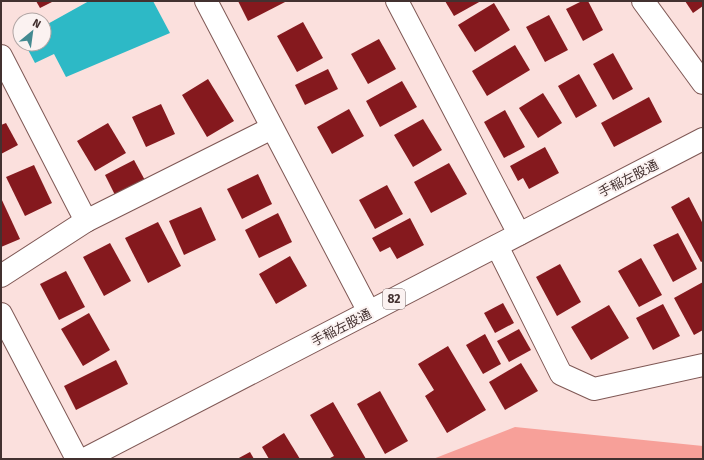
<svg xmlns="http://www.w3.org/2000/svg" width="704" height="460" viewBox="0 0 704 460" font-family="'Fira Sans','Noto Sans JP',sans-serif">
  <rect width="100%" height="100%" fill="#fbe0dd"/>
  <polygon fill="#f7a099" points="515,427 703,446 703,459 433,459"/>
  <polygon fill="#2db9c6" points="89,1 153,1 170,33 66,77 54,54 35,63 25,44 44,44 44,26"/>
  <g fill="#85191e">
    <polygon points="36,1 54,1 40,8"/>
    <polygon points="238,1 287,1 248,21"/>
    <polygon points="445,1 481,1 454,16"/>
    <polygon points="582,1 588,1 603,30 583,41 566,9"/>
    <polygon points="685,1 703,1 703,6 693,13"/>
    <polygon points="494,3 510,30 475,52 458,25"/>
    <polygon points="549,15 568,50 545,62 526,27"/>
    <polygon points="303,22 323,58 297,72 277,36"/>
    <polygon points="379,39 396,69 368,84 351,54"/>
    <polygon points="515,45 530,70 487,96 472,71"/>
    <polygon points="613,53 633,89 613,100 593,64"/>
    <polygon points="328,69 338,89 305,105 295,85"/>
    <polygon points="579,74 597,106 576,118 558,86"/>
    <polygon points="208,79 234,121 207,137 182,95"/>
    <polygon points="402,81 417,107 380,127 366,101"/>
    <polygon points="543,93 562,123 538,138 519,108"/>
    <polygon points="649,97 662,122 614,147 601,123"/>
    <polygon points="161,104 175,134 146,147 132,117"/>
    <polygon points="349,109 364,136 332,154 317,127"/>
    <polygon points="505,110 525,147 504,158 484,122"/>
    <polygon points="423,119 442,150 413,167 394,135"/>
    <polygon points="6,123 18,145 1,154 1,125"/>
    <polygon points="108,123 126,153 95,171 77,141"/>
    <polygon points="545,147 559,173 529,189 523,178 518,181 510,166"/>
    <polygon points="134,160 147,184 117,199 105,175"/>
    <polygon points="449,163 467,194 431,213 414,182"/>
    <polygon points="34,165 52,203 25,216 6,177"/>
    <polygon points="258,174 272,204 242,219 227,189"/>
    <polygon points="387,185 403,214 375,229 359,200"/>
    <polygon points="689,197 703,224 703,261 701,262 671,207"/>
    <polygon points="1,198 20,239 1,247"/>
    <polygon points="201,207 216,240 184,255 169,221"/>
    <polygon points="278,213 292,242 259,258 245,230"/>
    <polygon points="410,218 424,245 397,259 390,247 380,252 372,238"/>
    <polygon points="158,222 181,266 148,283 125,238"/>
    <polygon points="678,233 697,269 673,282 653,245"/>
    <polygon points="110,243 131,281 104,296 83,257"/>
    <polygon points="290,256 307,286 276,304 259,274"/>
    <polygon points="641,258 662,295 639,307 618,271"/>
    <polygon points="560,264 581,302 557,316 536,277"/>
    <polygon points="66,271 85,307 59,320 40,284"/>
    <polygon points="703,282 703,330 694,335 674,298"/>
    <polygon points="503,303 514,323 495,333 484,313"/>
    <polygon points="663,304 680,336 653,350 636,318"/>
    <polygon points="609,305 629,338 591,360 571,327"/>
    <polygon points="89,313 110,350 83,366 61,329"/>
    <polygon points="519,329 531,350 509,362 497,341"/>
    <polygon points="485,334 501,364 483,374 466,345"/>
    <polygon points="448,346 486,410 447,433 425,396 434,390 418,364"/>
    <polygon points="116,360 128,384 76,410 64,386"/>
    <polygon points="521,363 538,391 505,410 489,382"/>
    <polygon points="380,391 408,441 385,454 357,404"/>
    <polygon points="333,402 366,459 328,459 334,456 310,415"/>
    <polygon points="284,433 300,459 269,459 262,447"/>
    <polygon points="250,452 254,459 237,459"/>
  </g>
  <g fill="none" stroke-linecap="round" stroke-linejoin="round">
    <defs>
      <g id="minor">
        <polyline points="206,1 369,312"/>
        <polyline points="397,1 519,234"/>
        <polyline points="643,1 703,83"/>
        <polyline points="1,56 86,221"/>
        <polyline points="497,246 561,374 594,389 703,365"/>
        <polyline points="1,276 86,221 272,128"/>
        <polyline points="1,314 77,459"/>
      </g>
      <polyline id="major" points="85,459 703,139"/>
    </defs>
    <use href="#minor" stroke="#7f5855" stroke-width="24"/>
    <use href="#major" stroke="#7f5855" stroke-width="24"/>
    <use href="#minor" stroke="#fff" stroke-width="22"/>
    <use href="#major" stroke="#fff" stroke-width="22"/>
  </g>
  <g text-anchor="middle" stroke-width="4" stroke-linejoin="round" paint-order="stroke">
    <rect fill="#fbf2f1" stroke="#7a6b6a" stroke-width="1" x="383" y="289" width="22" height="20" rx="3"/>
    <g font-size="12" font-weight="bold" fill="#433130">
      <text x="394" y="303">82</text>
    </g>
    <g font-size="13" fill="#433130" stroke="#fbf2f1">
      <text transform="translate(628 178) rotate(-27)" y="5">手稲左股通</text>
      <text transform="translate(341 327) rotate(-27)" y="5">手稲左股通</text>
    </g>
  </g>
  <rect width="704" height="460" fill="none" stroke="#433130" stroke-width="4"/>
  <g transform="translate(32 32) rotate(29)"><circle r="19" fill="#fbf2f1" stroke="#b1a5a4"/>
  <path d="M0-3L7 15L0 10L-7 15Z" fill="#438a91"/>
  <text y="-6" font-size="11" font-weight="bold" text-anchor="middle" fill="#433130">N</text>
  </g>
</svg>
